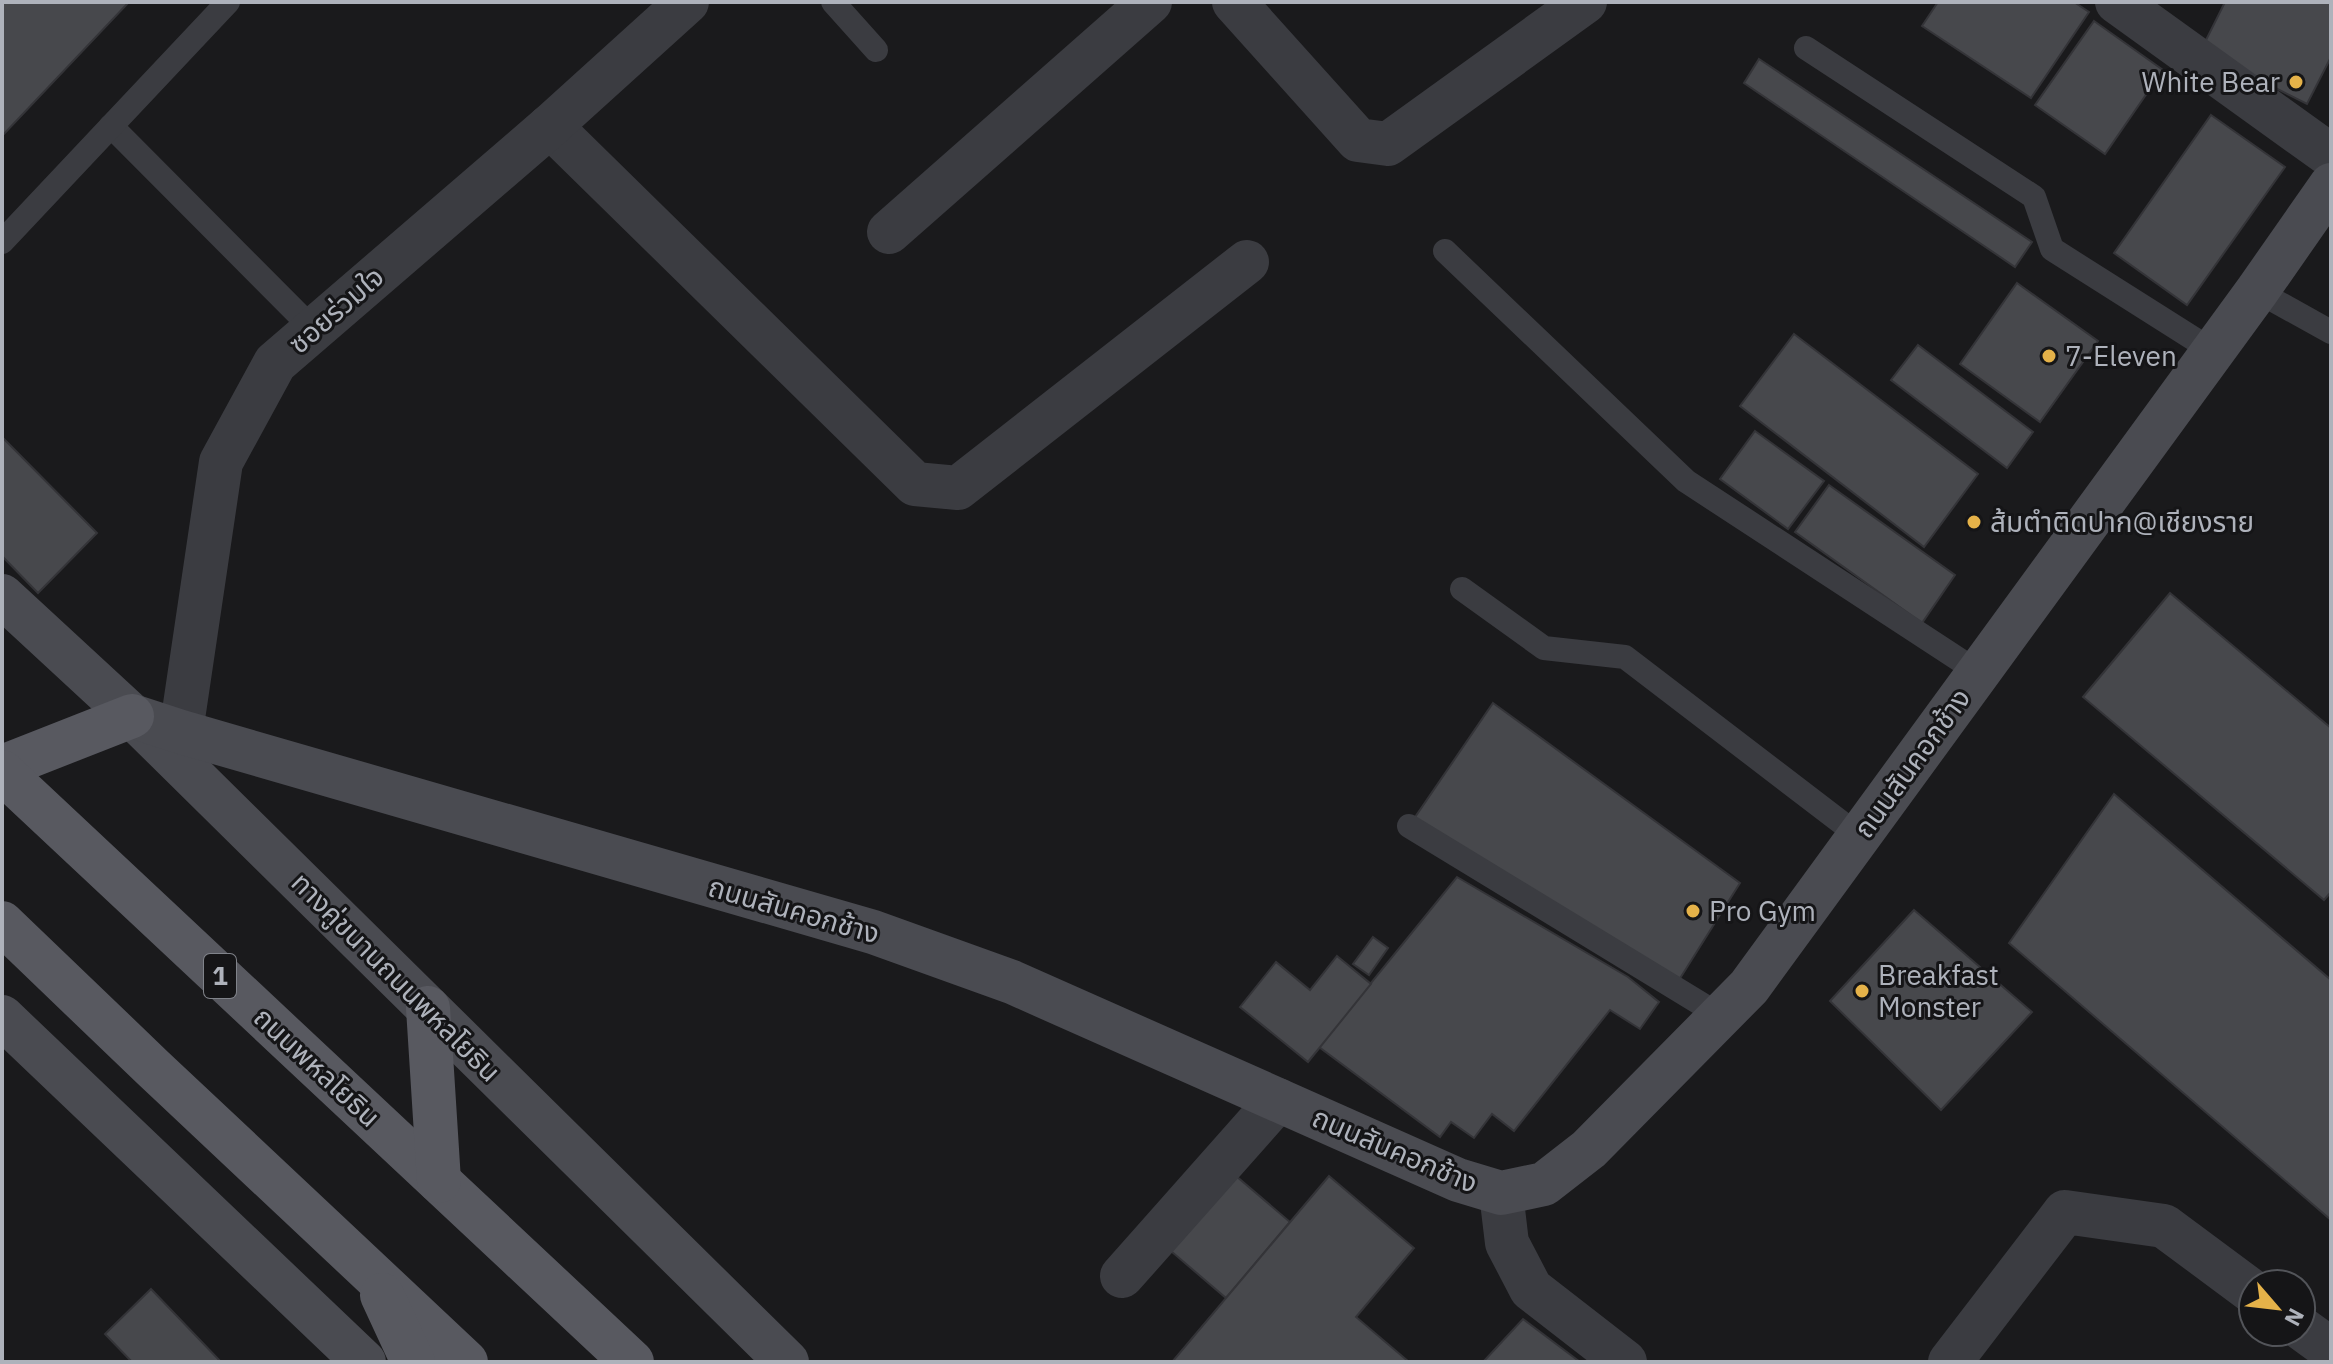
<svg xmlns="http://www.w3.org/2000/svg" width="2333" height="1364" viewBox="0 0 2333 1364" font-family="'IBM Plex Sans','Noto Sans Thai',sans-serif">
  <rect width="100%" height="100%" fill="#1a1a1c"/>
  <g fill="#47484c" stroke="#343438" stroke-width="2">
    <polygon points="2,2 129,2 2,136"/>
    <polygon points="1938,2 2074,2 2089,12 2031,98 1922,26"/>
    <polygon points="2225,2 2331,2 2331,57 2307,104 2201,50"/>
    <polygon points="2094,21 2163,70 2105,154 2035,105"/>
    <polygon points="1759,59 2032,242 2015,267 1744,83"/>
    <polygon points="2211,115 2285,167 2187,305 2114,253"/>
    <polygon points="2017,283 2098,341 2040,422 1960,364"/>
    <polygon points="1794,334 1978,474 1924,547 1740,406"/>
    <polygon points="1918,345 2033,432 2007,468 1891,380"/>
    <polygon points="1755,431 1824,481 1788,529 1720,479"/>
    <polygon points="2,437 97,533 38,593 2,556"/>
    <polygon points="1829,485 1955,575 1922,623 1795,532"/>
    <polygon points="2170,593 2331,728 2331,892 2324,900 2083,697"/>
    <polygon points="1493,703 1740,883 1679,980 1409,826"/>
    <polygon points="2114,794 2331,980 2331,1220 2009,943"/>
    <polygon points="1457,877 1628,977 1659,1002 1640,1029 1610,1010 1514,1131 1492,1114 1474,1138 1451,1122 1440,1137 1319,1047"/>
    <polygon points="1914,910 2032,1012 1941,1110 1830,1001"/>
    <polygon points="1373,937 1388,948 1369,975 1353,964"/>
    <polygon points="1337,956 1371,984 1308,1062 1240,1007 1276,962 1310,990"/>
    <polygon points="1229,1170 1290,1222 1226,1298 1165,1246"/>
    <polygon points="1329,1176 1414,1248 1356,1317 1409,1362 1172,1362"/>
    <polygon points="151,1289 221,1362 132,1362 105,1334"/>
    <polygon points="1523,1319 1580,1362 1483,1362"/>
  </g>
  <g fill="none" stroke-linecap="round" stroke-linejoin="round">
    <g stroke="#3b3c41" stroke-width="24">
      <polyline points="833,2 876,50"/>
      <polyline points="1806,48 2034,197 2052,249 2213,351"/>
      <polyline points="111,126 314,330"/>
      <polyline points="2,242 228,2"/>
      <polyline points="1445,251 1686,481 1978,672"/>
      <polyline points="2257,291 2331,332"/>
      <polyline points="1462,589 1544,648 1625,657 1859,836"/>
      <polyline points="1409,826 1721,1016"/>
    </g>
    <g stroke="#3b3c41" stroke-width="44">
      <polyline points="1234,2 1358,140 1388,144 1585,2"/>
      <polyline points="2117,2 2331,156"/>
      <polyline points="550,126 915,484 958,488 1247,262"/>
      <polyline points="889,232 1150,2"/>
      <polyline points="181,732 221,462 275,363 550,126 687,2"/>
      <polyline points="1501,1193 1507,1243 1531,1289 1625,1362"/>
      <polyline points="1122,1276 1278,1100"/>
      <polyline points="2301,1328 2323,1344"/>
      <polyline points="1950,1362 2065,1212 2164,1226 2253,1292"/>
    </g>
    <g stroke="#4a4b51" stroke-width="44">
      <polyline points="2,596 132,716 787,1362"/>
      <polyline points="132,716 181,732 873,932 1012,982 1458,1180 1501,1193 1544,1184 1589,1149 1749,987 2257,291 2331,185"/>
      <polyline points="2,1017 364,1362"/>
    </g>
    <g stroke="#585960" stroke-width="44">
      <polyline points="2,767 132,716"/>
      <polyline points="2,772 632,1362"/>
      <polyline points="2,923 153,1068 466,1362"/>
      <polyline points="428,1008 439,1181"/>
      <polyline points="382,1295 413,1362"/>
    </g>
  </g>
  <g fill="#e5b249" stroke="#151517" stroke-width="3">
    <circle cx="2296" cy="82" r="8"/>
    <circle cx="2049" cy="356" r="8"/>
    <circle cx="1974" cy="522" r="8"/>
    <circle cx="1693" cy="911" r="8"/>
    <circle cx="1862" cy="991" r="8"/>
  </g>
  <g text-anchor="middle" stroke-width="6" stroke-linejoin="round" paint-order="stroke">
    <rect fill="#151517" stroke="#80838a" stroke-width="2" x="204" y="954" width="32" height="44" rx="6"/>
    <g font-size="26" font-weight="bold" fill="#aeb2bb">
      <text x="220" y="985">1</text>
    </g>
    <g font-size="28" fill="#aeb2bb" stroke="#151517" text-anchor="start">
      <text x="2280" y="92" text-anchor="end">White Bear</text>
      <text x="2065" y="366">7-Eleven</text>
      <text x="1990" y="532">ส้มตำติดปาก@เชียงราย</text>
      <text x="1709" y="921">Pro Gym</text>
      <text x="1878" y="985">Breakfast<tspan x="1878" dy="32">Monster</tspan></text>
    </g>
    <g font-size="28" fill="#aeb2bb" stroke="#151517">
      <text transform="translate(336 310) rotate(-41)" y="10">ซอยร่วมใจ</text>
      <text transform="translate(1912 763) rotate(-54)" y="10">ถนนสันคอกช้าง</text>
      <text transform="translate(794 910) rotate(16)" y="10">ถนนสันคอกช้าง</text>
      <text transform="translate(396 977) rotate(45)" y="10">ทางคู่ขนานถนนพหลโยธิน</text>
      <text transform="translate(317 1067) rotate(43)" y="10">ถนนพหลโยธิน</text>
      <text transform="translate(1395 1150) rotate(23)" y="10">ถนนสันคอกช้าง</text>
    </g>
  </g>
  <rect width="2333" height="1364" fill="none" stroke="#aeb2bb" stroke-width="8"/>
  <g transform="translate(2277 1308) rotate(118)"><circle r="38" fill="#151517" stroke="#525459" stroke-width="2"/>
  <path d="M0-6L14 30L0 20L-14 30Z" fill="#e5b249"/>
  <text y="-12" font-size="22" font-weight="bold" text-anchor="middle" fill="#aeb2bb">N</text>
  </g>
</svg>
